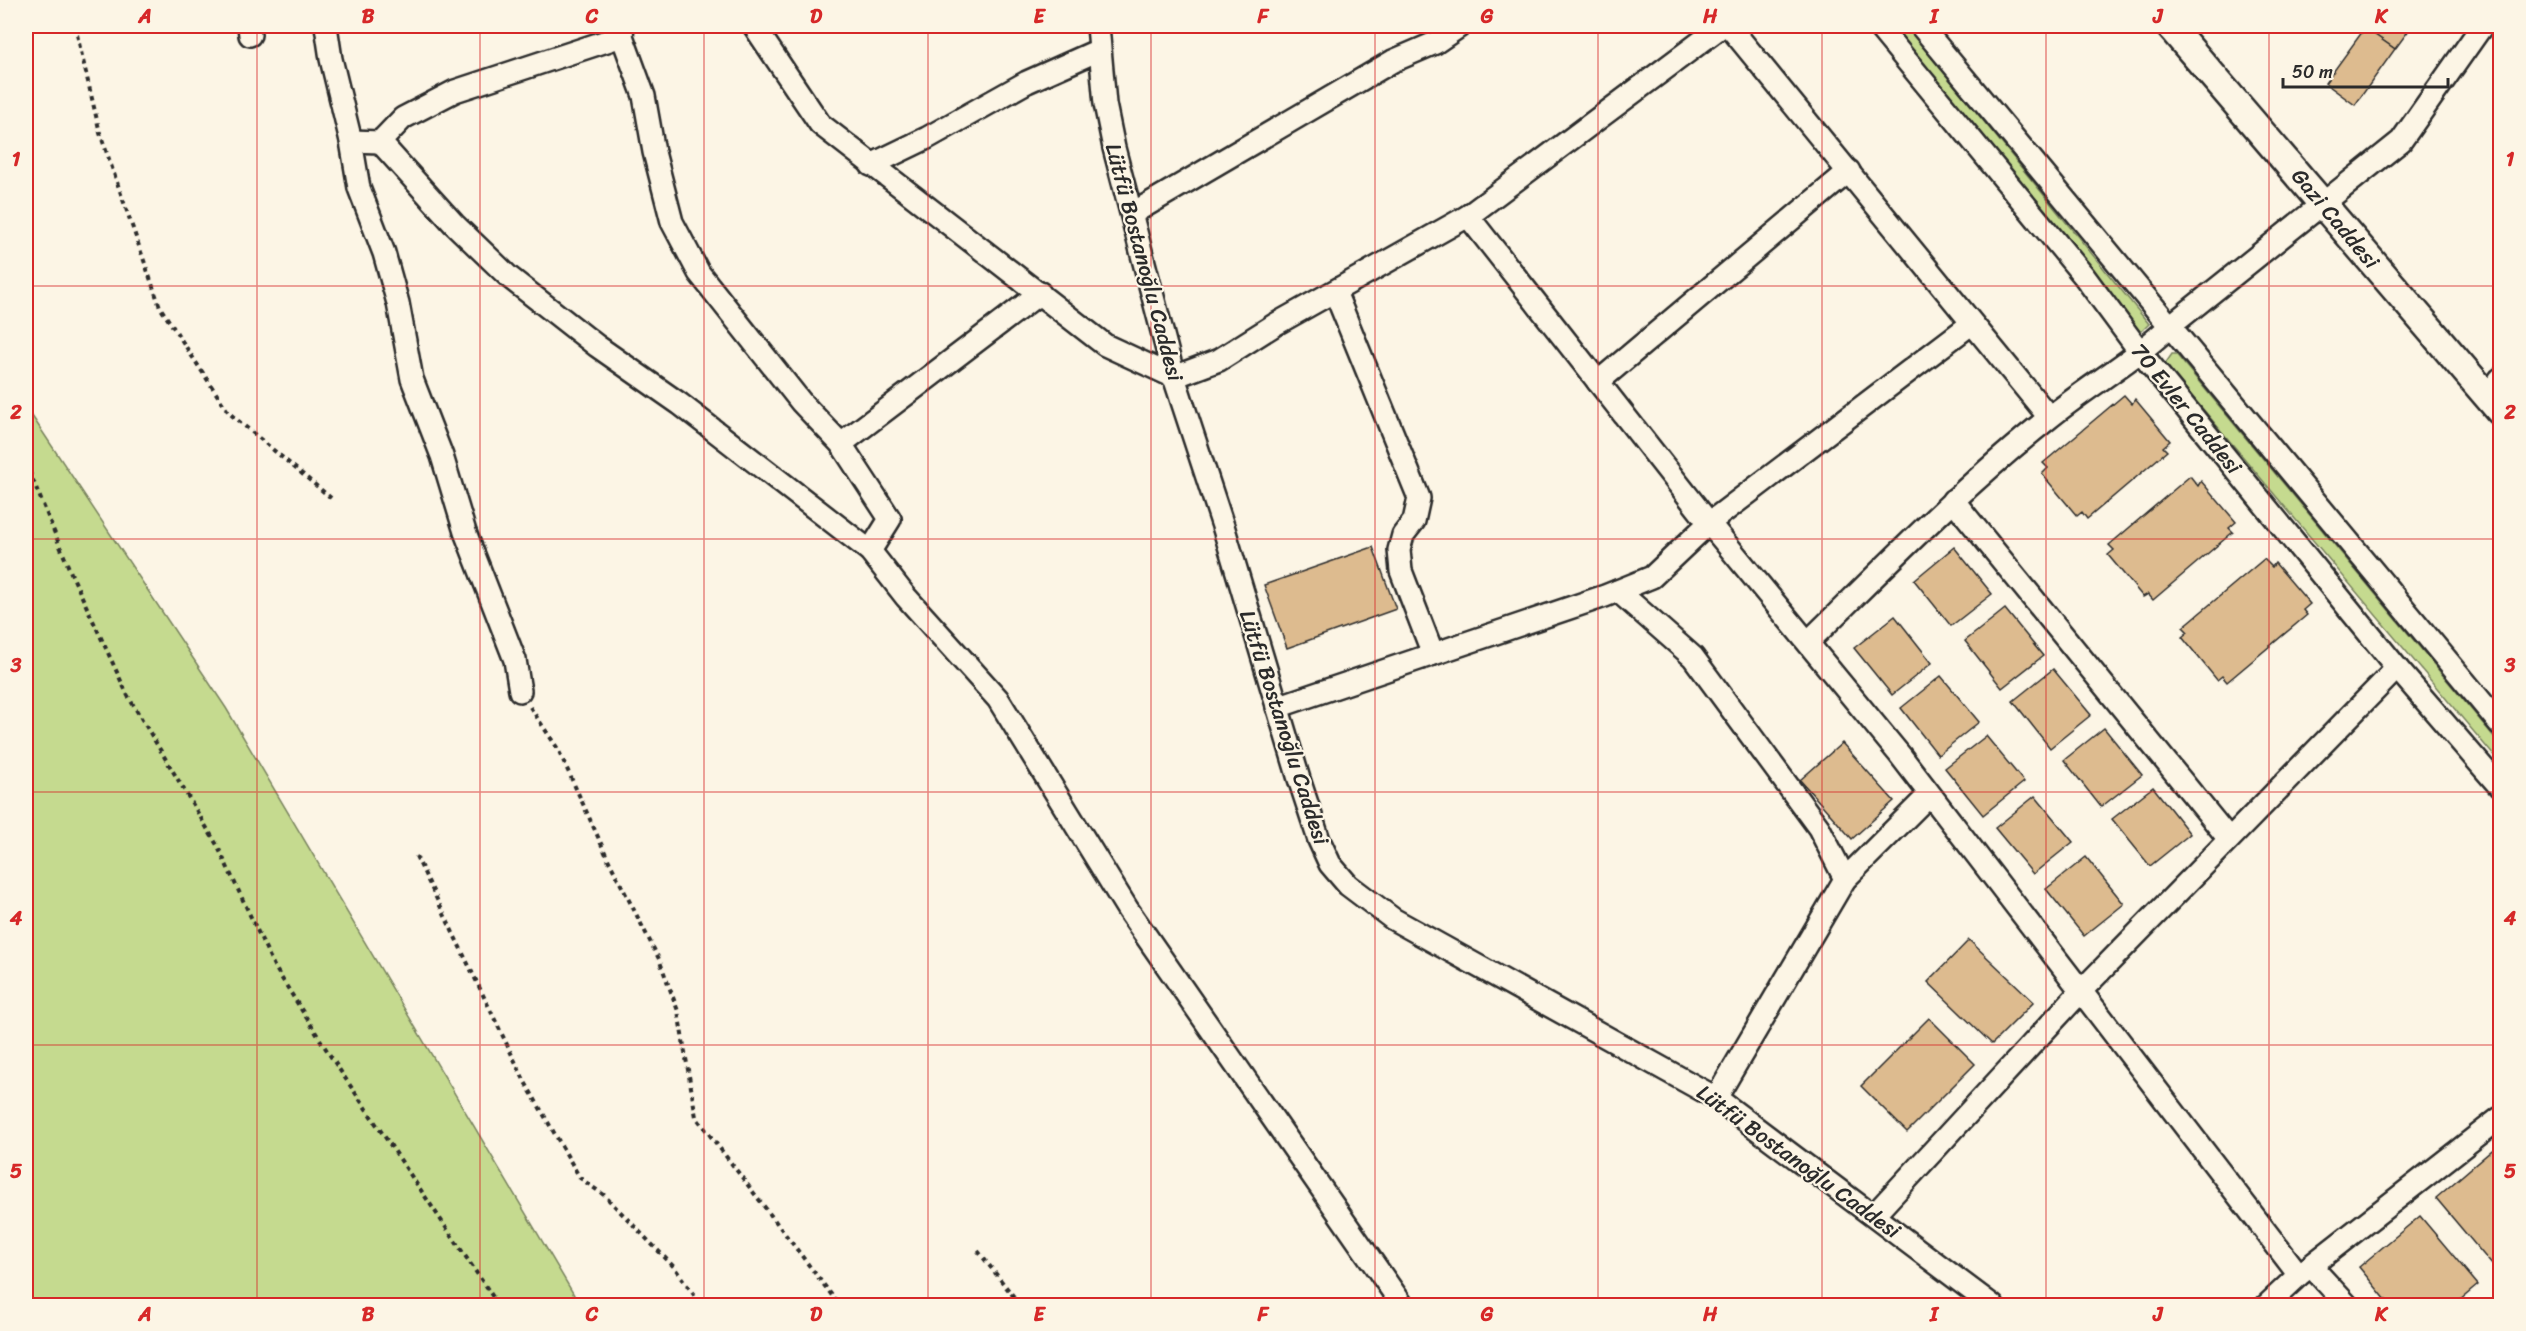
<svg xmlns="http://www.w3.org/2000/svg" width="2526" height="1331" viewBox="0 0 2526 1331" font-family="Sriracha,sans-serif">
  <rect width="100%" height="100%" fill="#fcf5e5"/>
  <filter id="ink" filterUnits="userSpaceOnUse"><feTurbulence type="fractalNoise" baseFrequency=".0167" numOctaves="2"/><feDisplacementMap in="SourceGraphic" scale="12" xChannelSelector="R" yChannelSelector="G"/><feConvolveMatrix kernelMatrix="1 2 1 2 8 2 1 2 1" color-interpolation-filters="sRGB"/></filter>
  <g filter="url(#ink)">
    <g fill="#c5da8f" stroke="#78825d" stroke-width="1.5">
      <polygon points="1887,26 1906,26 2149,324 2139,334"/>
      <polygon points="2172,354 2176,354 2500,744 2500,763 2165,364"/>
      <polygon points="26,407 226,708 580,1305 26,1305"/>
    </g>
    <g fill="#ddbb8f" stroke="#2b2b2b" stroke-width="1.5">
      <polygon points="2367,26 2412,26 2395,49 2365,28"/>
      <polygon points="2365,28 2395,49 2355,105 2325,83"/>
      <polygon points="2124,395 2132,404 2135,399 2170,441 2163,447 2167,451 2087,519 2082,512 2077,516 2042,474 2048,468 2043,463"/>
      <polygon points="2190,476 2198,486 2201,481 2236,522 2229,528 2233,532 2153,600 2148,594 2143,597 2108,555 2114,550 2109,545"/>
      <polygon points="1373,547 1396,609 1287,648 1264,585"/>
      <polygon points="1954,547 1992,594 1951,626 1914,580"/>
      <polygon points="2264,559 2272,567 2275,563 2310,604 2303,610 2307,615 2227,682 2222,676 2217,680 2182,637 2188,632 2183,627"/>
      <polygon points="2005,609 2043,656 2002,688 1965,641"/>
      <polygon points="1895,616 1932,663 1892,695 1854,648"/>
      <polygon points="2053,669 2091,715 2050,748 2013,701"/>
      <polygon points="1941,676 1979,722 1938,755 1901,708"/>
      <polygon points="2104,728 2142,775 2101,807 2064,760"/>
      <polygon points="1986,736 2024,782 1983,815 1945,768"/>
      <polygon points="1842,743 1894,801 1852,839 1800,780"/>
      <polygon points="2153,787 2190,834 2150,866 2112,819"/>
      <polygon points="2035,796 2073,842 2033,874 1995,828"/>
      <polygon points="2086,857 2124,904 2084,936 2046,889"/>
      <polygon points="1969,940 2034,1002 1992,1044 1928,982"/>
      <polygon points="1929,1018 1975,1064 1907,1132 1861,1086"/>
      <polygon points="2497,1146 2500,1151 2500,1260 2493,1266 2436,1198"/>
      <polygon points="2420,1216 2478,1285 2453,1306 2391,1306 2359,1267"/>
    </g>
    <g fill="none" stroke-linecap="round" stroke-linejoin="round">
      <defs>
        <g id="minor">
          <polyline points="249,26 250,35"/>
          <polyline points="326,26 331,59 351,141 359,188 384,253 398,303 412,379 442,456 465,532 515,660 520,691"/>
          <polyline points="623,26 622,36 644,96 654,152 672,222 699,273 801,402 841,444 890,519 870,551"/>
          <polyline points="754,26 820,124 1105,345 1174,377 1219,360 1276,324 1468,216 1722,26"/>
          <polyline points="1098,26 1105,104 1114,148 1174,377 1224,529 1299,779 1319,840 1330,864 1348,885 1393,919 1716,1098 1993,1306"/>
          <polyline points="1729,26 2049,417"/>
          <polyline points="1878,26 2084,276 2141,353 2397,668 2500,787"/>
          <polyline points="1921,26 2500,724"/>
          <polyline points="351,141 380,142 454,224 509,277 597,346 680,404 870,551 906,597 998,699 1128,910 1403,1306"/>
          <polyline points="380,142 403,118 455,91 622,36"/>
          <polyline points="871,165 927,138 1027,82 1099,50"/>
          <polyline points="1133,213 1393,61 1435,43 1460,26"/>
          <polyline points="1468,216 1709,523 1900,755 2299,1275"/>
          <polyline points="1335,292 1419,498 1414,521 1403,535 1399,550 1401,571 1433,654"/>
          <polyline points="1598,382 1849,171"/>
          <polyline points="2488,399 2500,379"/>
          <polyline points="841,444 1040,293"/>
          <polyline points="1953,500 2229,839"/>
          <polyline points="1618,591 1693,657 1819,828 1845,879"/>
          <path d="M1808 642C1886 566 1963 486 2049 418 2088 386 2132 362 2169 327L2401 141 2482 26"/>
          <polyline points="1277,707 1605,596 1652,577 1709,523 1971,324"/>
          <polyline points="1716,1098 1845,879 1929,795"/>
          <polyline points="1874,1215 2081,991 2397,668"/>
          <polyline points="2311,1266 2348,1306"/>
          <polyline points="2266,1306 2299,1275 2500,1118"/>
        </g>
        <polyline id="major" points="2170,26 2500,411"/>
      </defs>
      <use href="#minor" stroke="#2b2b2b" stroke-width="26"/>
      <use href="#major" stroke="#2b2b2b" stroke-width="32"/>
      <g stroke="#2b2b2b" stroke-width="4" stroke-dasharray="4.5 4.5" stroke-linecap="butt">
        <polyline points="75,26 100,133 160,307 229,413 331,498"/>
        <polyline points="26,463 71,573 128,696 217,845 274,966 333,1060 499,1306"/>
        <polyline points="530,707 558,749 608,859 659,959 678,1011 696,1117 840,1306"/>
        <polyline points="416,856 525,1082 580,1178 604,1195 674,1267 702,1306"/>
        <polyline points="978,1251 1021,1306"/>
      </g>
      <use href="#minor" stroke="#fcf5e5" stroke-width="21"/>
      <use href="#major" stroke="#fcf5e5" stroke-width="27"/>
    </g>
  </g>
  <path fill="none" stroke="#d62828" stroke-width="1.5" stroke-opacity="0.55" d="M257 26V1306M480 26V1306M704 26V1306M928 26V1306M1151 26V1306M1375 26V1306M1598 26V1306M1822 26V1306M2046 26V1306M2269 26V1306M26 286H2500M26 539H2500M26 792H2500M26 1045H2500"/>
  <g text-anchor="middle" stroke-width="4.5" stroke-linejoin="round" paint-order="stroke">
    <g font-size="22" fill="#2b2b2b" stroke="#fcf5e5">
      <text transform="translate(2336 218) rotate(50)" y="8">Gazi Caddesi</text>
      <text transform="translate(1145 262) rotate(75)" y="8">Lütfü Bostanoğlu Caddesi</text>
      <text transform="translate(2187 408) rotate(51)" y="8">70 Evler Caddesi</text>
      <text transform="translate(1285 727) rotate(72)" y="8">Lütfü Bostanoğlu Caddesi</text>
      <text transform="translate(1799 1161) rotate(36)" y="8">Lütfü Bostanoğlu Caddesi</text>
    </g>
  </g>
  <rect width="2526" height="1331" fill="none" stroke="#fcf5e5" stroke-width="66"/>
  <path d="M2283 78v9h165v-9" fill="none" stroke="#2b2b2b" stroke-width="3"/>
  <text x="2292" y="78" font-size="18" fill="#2b2b2b" stroke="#fcf5e5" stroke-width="4.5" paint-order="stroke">50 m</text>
  <rect x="33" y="33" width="2460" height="1265" fill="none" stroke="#d62828" stroke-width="2"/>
  <g font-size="20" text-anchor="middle" font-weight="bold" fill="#d62828">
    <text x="145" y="23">A</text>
    <text x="368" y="23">B</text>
    <text x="592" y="23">C</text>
    <text x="816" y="23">D</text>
    <text x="1039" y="23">E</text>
    <text x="1263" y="23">F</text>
    <text x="1487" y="23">G</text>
    <text x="1710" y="23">H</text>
    <text x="1934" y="23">I</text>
    <text x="2158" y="23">J</text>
    <text x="2381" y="23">K</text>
    <text x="16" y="166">1</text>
    <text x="2510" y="166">1</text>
    <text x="16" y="419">2</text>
    <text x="2510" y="419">2</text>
    <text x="16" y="672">3</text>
    <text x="2510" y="672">3</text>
    <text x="16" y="925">4</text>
    <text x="2510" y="925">4</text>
    <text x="16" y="1178">5</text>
    <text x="2510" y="1178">5</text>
    <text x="145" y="1321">A</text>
    <text x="368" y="1321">B</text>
    <text x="592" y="1321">C</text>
    <text x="816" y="1321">D</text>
    <text x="1039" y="1321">E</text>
    <text x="1263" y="1321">F</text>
    <text x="1487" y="1321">G</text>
    <text x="1710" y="1321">H</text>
    <text x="1934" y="1321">I</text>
    <text x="2158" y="1321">J</text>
    <text x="2381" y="1321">K</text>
  </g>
</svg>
